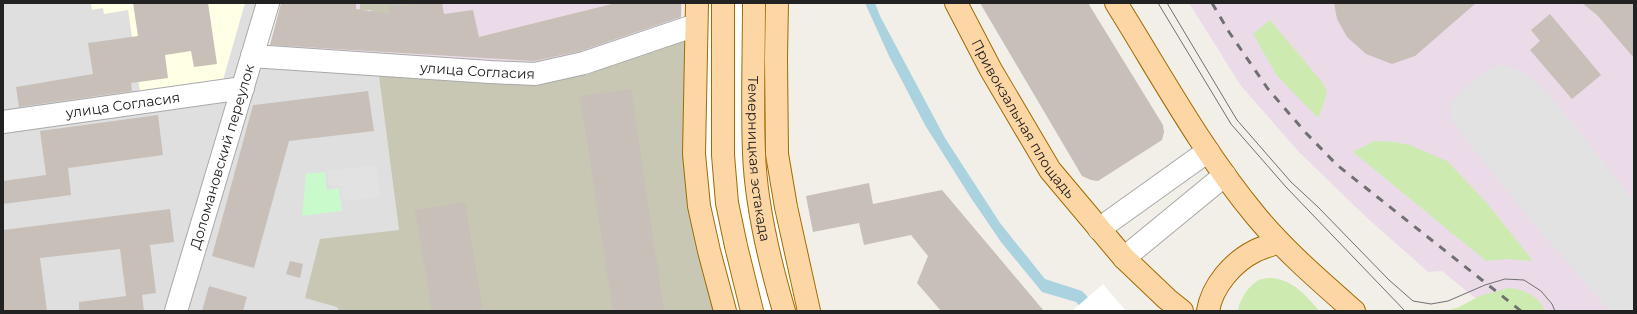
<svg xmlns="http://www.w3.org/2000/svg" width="1637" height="314" viewBox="0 0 1637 314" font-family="Montserrat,sans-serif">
  <rect width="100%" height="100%" fill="#f2efe9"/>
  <g fill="#e0dfdf">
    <polygon points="3,3 264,3 173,311 3,311"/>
    <polygon points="254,64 378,69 399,230 337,307 339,311 185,311"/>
  </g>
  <g fill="#ebdbe8">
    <polygon points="283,3 360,3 360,10 371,10 390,15 393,5 411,9 416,3 682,3 681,24 555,65 269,48"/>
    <polygon points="1189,3 1634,3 1634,311 1491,311 1442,271 1428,272 1365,216 1299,152 1241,86"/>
  </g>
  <polygon fill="#ffffe5" points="91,3 245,3 223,80 140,92 128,10 104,14 103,8 92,10"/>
  <g fill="#c7c7b4">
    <polygon points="360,3 416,3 411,9 393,5 390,15 372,15 371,10 360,10"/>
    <polygon points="692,34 722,311 339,311 337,307 305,298 320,239 399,230 378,69 500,81 586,75"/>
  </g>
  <g fill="#cdebb0">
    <polygon points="1270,20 1322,82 1327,91 1323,105 1318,118 1277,76 1253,34"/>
    <polygon points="1375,141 1395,142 1410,145 1447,161 1486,202 1533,261 1508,259 1486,261 1353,152"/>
    <path d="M1269 278C1291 278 1306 295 1319 311H1238C1239 300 1249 285 1259 280 1262 279 1266 278 1269 278Z"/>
    <path d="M1508 288C1524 289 1538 295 1545 311H1446L1459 307 1480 296Z"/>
  </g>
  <polygon fill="#c8facc" points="325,172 327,190 339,188 342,211 302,216 306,174"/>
  <g fill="#e2e2e2">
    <polygon points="1499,65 1515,68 1528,75 1546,92 1575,126 1634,201 1634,311 1610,311 1530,219 1470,145 1452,120 1450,112 1451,103 1461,92 1485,72"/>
    <polygon points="376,165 380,197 343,201 341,185 329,186 327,171"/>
  </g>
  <polygon fill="#aad3df" points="865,3 875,3 880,16 945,138 1000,223 1045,279 1082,291 1101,311 1084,311 1076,302 1042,292 1001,242 971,198 925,125 889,56"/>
  <g fill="#fff">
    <polygon points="702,3 770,3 801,311 730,311 715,251 701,151"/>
    <polygon points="1103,284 1126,311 1072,311"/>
  </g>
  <g fill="#c7bfb8">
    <polygon points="133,3 208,3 217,64 194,67 191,51 165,55 168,78 131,83 132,91 19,107 16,87 93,74 88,43 138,36"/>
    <polygon points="281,3 356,3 356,9 389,14 389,5 410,6 411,3 442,3 444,14 473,10 479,37 616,3 681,3 681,17 581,51 534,61 270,45"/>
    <polygon points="980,3 1088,3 1163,125 1164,132 1162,140 1098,181 1091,180 1082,176"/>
    <polygon points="1334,3 1476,3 1415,56 1392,64 1366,54 1347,37 1337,19"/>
    <polygon points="1582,3 1634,3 1634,58 1597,15"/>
    <polygon points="1550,14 1601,75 1572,99 1530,50 1540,41 1531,30"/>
    <polygon points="631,89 664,311 613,311 580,96"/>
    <polygon points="368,91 374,131 289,141 254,268 212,256 253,105"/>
    <polygon points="158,115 163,155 68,168 71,195 3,204 3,181 46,175 40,131"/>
    <polygon points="869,183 873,204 942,190 1044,311 941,311 917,283 928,256 911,235 864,245 859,223 813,232 806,196"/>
    <polygon points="465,202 483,311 432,311 415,210"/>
    <polygon points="170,209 174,242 150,245 156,293 142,295 144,311 79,311 79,302 126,296 120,249 40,258 47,311 3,311 3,230"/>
    <polygon points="290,261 303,264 300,278 286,274"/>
    <polygon points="209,286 247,297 243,311 202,311"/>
  </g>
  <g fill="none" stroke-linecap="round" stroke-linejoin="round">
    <defs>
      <g id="minor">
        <path id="s1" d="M252 56 490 72 535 74 584 63 696 25"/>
        <path id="s2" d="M3 122 243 88"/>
        <polyline points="1099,229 1208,151"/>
        <polyline points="1124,258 1225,175"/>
        <path id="s3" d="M176 311 268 3"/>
      </g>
      <g id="major">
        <polyline points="697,3 694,154 699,206 709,251 725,311"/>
        <polyline points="723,3 723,155 727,203 736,246 752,311"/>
        <path id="s4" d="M754 3C754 53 752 103 754 153 756 206 769 260 784 311"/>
        <polyline points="777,3 776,58 777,154 786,207 809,311"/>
        <path id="s5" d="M956 3 991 70 1050 170 1124 258 1167 299 1182 311"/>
        <path d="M1116 3C1161 75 1202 151 1256 216 1285 251 1320 281 1354 311"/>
        <path d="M1208 311C1212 286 1233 262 1255 251 1263 247 1272 245 1279 242"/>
      </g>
    </defs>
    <use href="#minor" stroke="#a9a9a9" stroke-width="24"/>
    <use href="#major" stroke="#a06b00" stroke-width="24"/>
    <use href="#minor" stroke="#fff" stroke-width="22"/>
    <use href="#major" stroke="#fcd6a4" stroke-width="22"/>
    <g stroke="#707070" stroke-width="1">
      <polyline points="1158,3 1231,124 1286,187 1405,311"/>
      <polyline points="1167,3 1237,120 1291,182 1318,207 1389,280 1413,301 1431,304 1448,301 1485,285 1505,279 1524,280 1541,291 1552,304 1555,311"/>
    </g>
    <polyline stroke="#707070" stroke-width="3" stroke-dasharray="8 8" stroke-linecap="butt" points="1212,3 1229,32 1268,89 1306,133 1337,165 1521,311"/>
  </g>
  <g text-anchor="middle" stroke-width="3" stroke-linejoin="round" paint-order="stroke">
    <g font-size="14" fill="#222" stroke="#fff">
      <text dy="5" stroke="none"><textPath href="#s1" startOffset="226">улица Согласия</textPath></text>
      <text dy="5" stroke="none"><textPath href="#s2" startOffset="121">улица Согласия</textPath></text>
      <text dy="5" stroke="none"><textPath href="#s5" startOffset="134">Привокзальная площадь</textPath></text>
      <text dy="5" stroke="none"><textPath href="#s3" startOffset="161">Доломановский переулок</textPath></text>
      <text dy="5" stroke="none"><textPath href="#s4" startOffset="156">Темерницкая эстакада</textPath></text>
    </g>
  </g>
  <rect width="1637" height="314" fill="none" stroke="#222222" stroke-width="8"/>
</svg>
